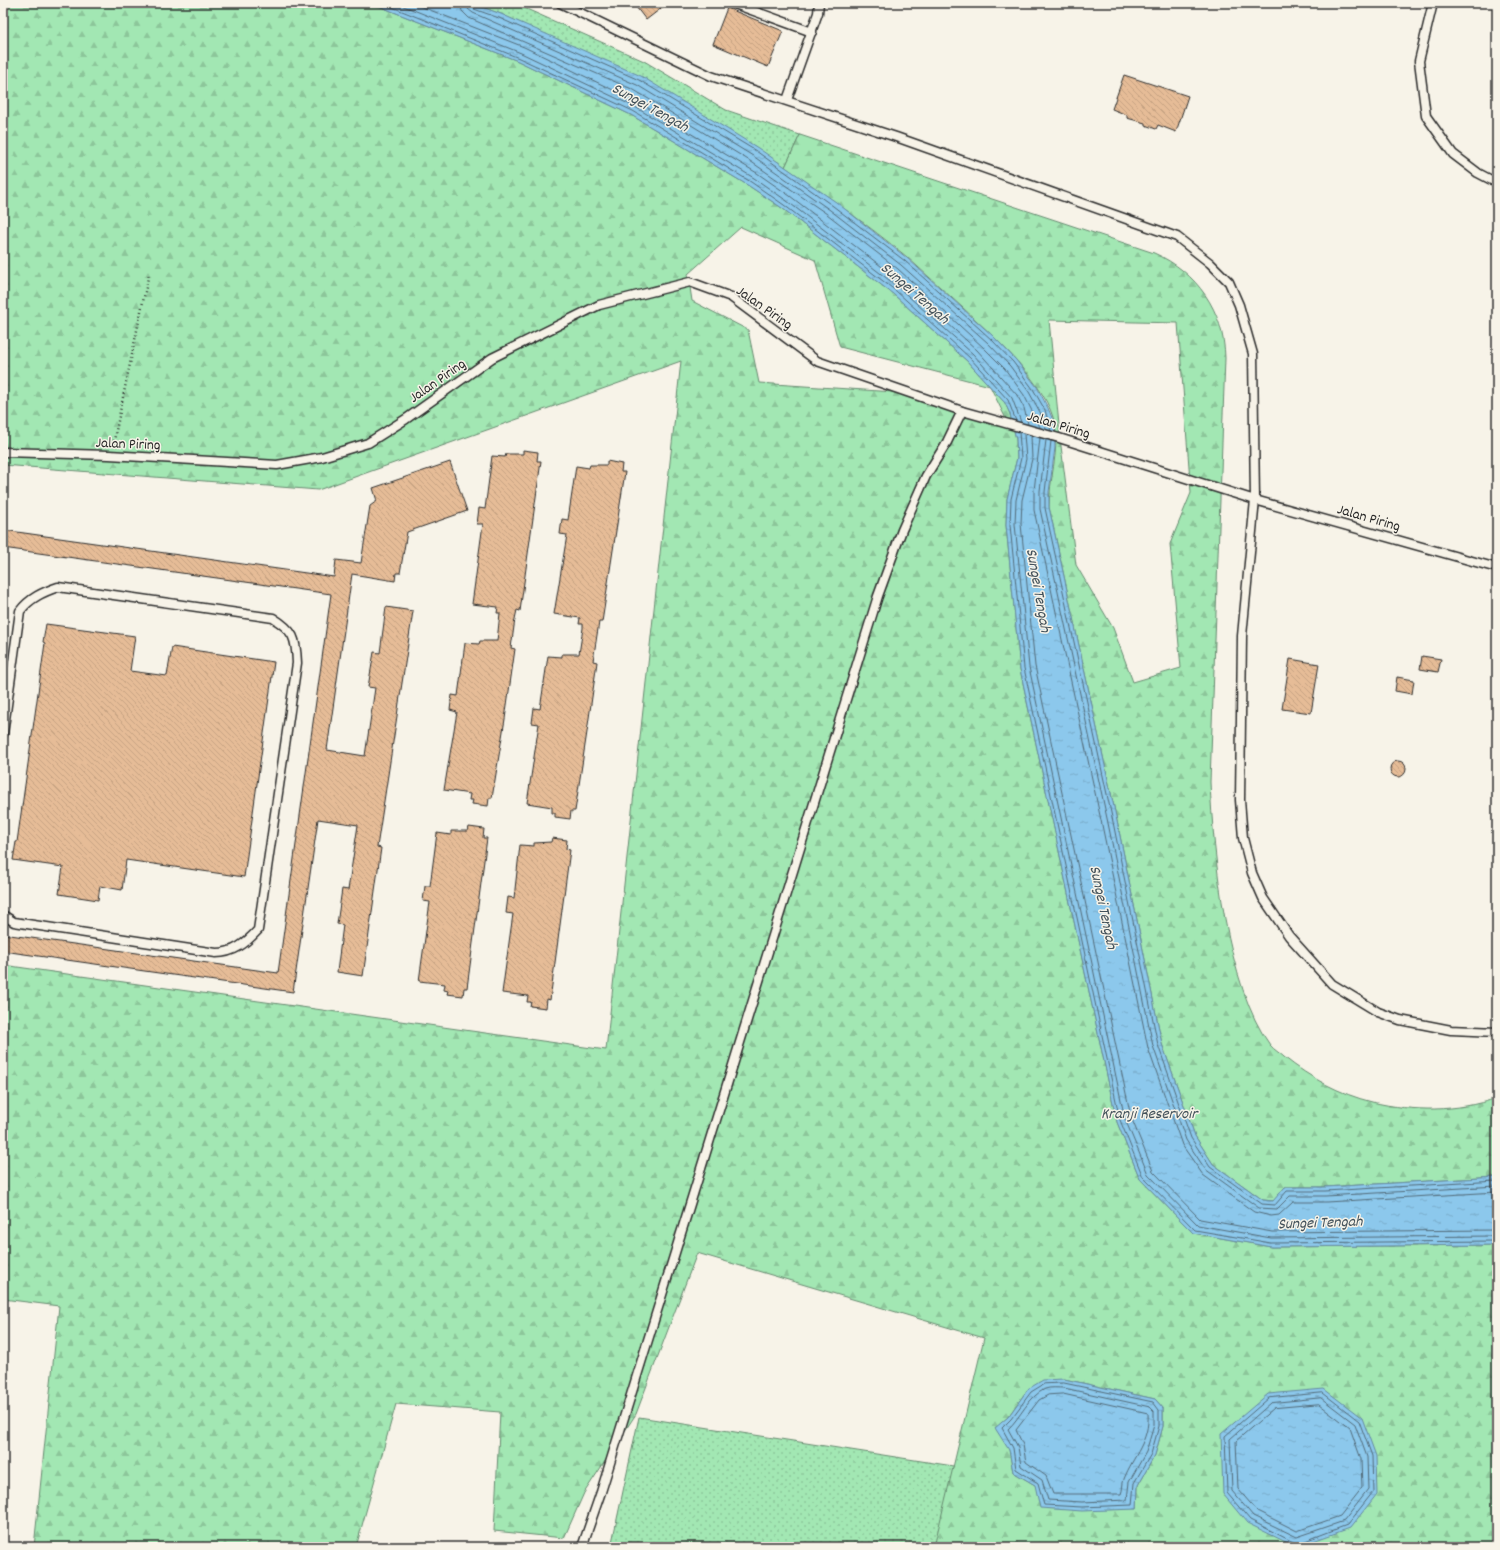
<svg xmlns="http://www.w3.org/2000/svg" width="1500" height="1550" viewBox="0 0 1500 1550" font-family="Dekko,sans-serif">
  <defs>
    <pattern id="grass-dots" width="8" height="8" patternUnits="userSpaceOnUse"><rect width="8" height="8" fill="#a2e7b3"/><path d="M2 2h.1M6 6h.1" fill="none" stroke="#8cc69a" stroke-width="1.8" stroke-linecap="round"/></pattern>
    <pattern id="forest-firs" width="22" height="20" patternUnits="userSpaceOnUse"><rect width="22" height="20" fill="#a2e7b3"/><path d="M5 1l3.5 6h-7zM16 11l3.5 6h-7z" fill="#8cc69a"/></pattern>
    <pattern id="water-ripples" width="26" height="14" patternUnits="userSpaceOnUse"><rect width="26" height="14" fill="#8cc8ec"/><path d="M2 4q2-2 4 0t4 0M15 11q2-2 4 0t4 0" fill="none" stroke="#79accb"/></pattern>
    <pattern id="building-back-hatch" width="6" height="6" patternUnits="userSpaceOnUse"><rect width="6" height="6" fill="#e6bc97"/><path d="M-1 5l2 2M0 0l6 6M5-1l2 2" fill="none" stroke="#c5a282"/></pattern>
  </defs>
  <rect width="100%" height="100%" fill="#f7f3e8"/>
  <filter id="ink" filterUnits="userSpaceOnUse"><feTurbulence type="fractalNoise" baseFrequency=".025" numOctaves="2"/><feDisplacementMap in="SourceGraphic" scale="8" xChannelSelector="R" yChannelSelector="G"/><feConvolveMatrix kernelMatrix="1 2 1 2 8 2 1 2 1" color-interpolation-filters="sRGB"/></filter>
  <g filter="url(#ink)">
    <g fill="url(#grass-dots)" stroke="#66896f">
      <path d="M471 3H513L644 61 726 110 800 135 785 167C697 106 597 62 501 14Z"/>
      <polygon points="639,1417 966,1468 953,1547 611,1547"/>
    </g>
    <g fill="url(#forest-firs)" stroke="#66896f" fill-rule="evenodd">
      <path d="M3 3H371L518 61 631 115 749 186 782 208 893 294 967 361 1005 403 1010 414 1016 439 1017 458 1007 499 1006 525 1020 669 1117 1122 1140 1179 1193 1233 1271 1247 1497 1245V1547H934L984 1338 697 1253 636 1414 584 1493 564 1538 494 1531 500 1412 396 1404 356 1547H34L59 1306 3 1299V965L606 1050 681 361 318 490 3 465ZM741 227 815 260 840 347 990 386 1008 423 909 393 759 383 748 330 692 301 688 274ZM1064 1379 1155 1399 1163 1408V1426L1155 1455 1138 1485 1137 1509 1035 1485 1013 1472 1009 1449 996 1428 1008 1417 1028 1389Z"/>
      <path d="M800 135 1154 253C1197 272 1224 311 1225 358L1210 782C1213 854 1227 987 1270 1045 1274 1050 1280 1053 1284 1057 1310 1078 1340 1094 1372 1102 1414 1112 1456 1112 1497 1098V1177L1325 1187H1285L1274 1201 1263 1200 1213 1164 1195 1136 1162 1044 1117 821 1049 507C1049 480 1059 453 1055 426 1049 385 992 335 963 308 944 291 926 274 907 257 868 225 827 196 785 167ZM1049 320 1178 323 1191 493 1170 544 1181 668 1133 682 1113 628 1076 565 1061 446Z"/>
    </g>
    <g fill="url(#water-ripples)" stroke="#65899f">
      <polygon points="371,3 471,3 501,14 641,76 758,148 836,202 907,258 994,337 1016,360 1037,387 1048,408 1055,425 1055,448 1049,492 1049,507 1117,821 1162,1044 1195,1136 1213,1164 1263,1200 1273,1201 1285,1187 1325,1187 1497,1177 1497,1245 1271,1247 1193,1233 1140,1179 1117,1122 1020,669 1006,525 1007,499 1017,458 1016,439 1010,414 1005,403 967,361 893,294 782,208 749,186 631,115 518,61"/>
      <polygon points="1064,1379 1155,1399 1163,1408 1163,1426 1155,1455 1138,1485 1137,1509 1082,1511 1040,1508 1035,1485 1013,1472 1009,1450 995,1428 1008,1417 1028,1389 1043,1380"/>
      <polygon points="1324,1389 1362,1418 1376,1456 1377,1494 1350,1528 1296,1547 1247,1523 1223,1494 1221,1434 1268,1394"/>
    </g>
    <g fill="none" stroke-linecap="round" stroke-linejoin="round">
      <g stroke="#526a78" stroke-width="1">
        <polyline points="382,3 519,58 633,111 751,182 784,205 896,291 970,358 1008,400 1016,421"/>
        <polyline points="396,3 521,53 635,107 754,178 787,201 898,287 973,354 1012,398 1021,422"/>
        <polyline points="412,3 524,47 638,102 757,173 790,196 903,283 977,350 1017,395 1024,408 1028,424"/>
        <polyline points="460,3 462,11 469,18 634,90 750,161 827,214 898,269 984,348 1005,369 1024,395 1040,427"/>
        <polyline points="467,3 468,9 473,13 637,85 753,156 830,210 901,265 988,343 1010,366 1029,392 1040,412 1046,429"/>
        <polyline points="472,3 474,9 499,18 639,80 756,151 833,206 905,261 992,340 1013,362 1033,389 1045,410 1051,431"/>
        <polyline points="1019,432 1021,458 1011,499 1010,525 1024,668 1120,1120 1143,1177 1195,1230 1271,1243 1497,1241"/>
        <polyline points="1024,434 1026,459 1016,500 1015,524 1029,667 1125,1119 1148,1174 1198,1225 1271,1238 1497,1236"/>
        <polyline points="1031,435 1032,459 1022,500 1021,524 1035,666 1131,1117 1153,1171 1200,1219 1272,1232 1497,1230"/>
        <polyline points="1040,438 1034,491 1034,510 1102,825 1148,1048 1182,1145 1203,1175 1254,1212 1271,1216 1279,1215 1293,1202 1326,1202 1497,1192"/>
        <polyline points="1046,440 1040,491 1040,509 1108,823 1153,1046 1186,1140 1205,1169 1259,1208 1277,1209 1290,1196 1325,1196 1497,1186"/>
        <polyline points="1051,441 1045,492 1045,508 1113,822 1158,1045 1191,1138 1210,1167 1262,1204 1275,1205 1287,1191 1325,1191 1497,1181"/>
        <polygon points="1064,1383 1153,1402 1159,1410 1159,1426 1151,1454 1134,1483 1132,1505 1082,1507 1044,1505 1038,1483 1016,1469 1013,1448 1002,1428 1011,1419 1031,1392 1044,1384"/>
        <path d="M1064 1388 1150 1407 1154 1411V1425L1146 1452 1129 1482 1127 1500 1082 1502 1048 1500 1042 1480 1021 1466 1018 1447 1008 1429C1021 1417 1028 1397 1045 1389 1050 1387 1058 1388 1064 1388Z"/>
        <polygon points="1323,1393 1359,1421 1372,1456 1373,1492 1347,1525 1297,1544 1250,1520 1227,1493 1225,1436 1269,1398"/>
        <path d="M1063 1394 1148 1413C1150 1441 1133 1456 1124 1479 1122 1484 1123 1490 1121 1494H1053L1046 1476 1026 1462 1023 1445 1016 1430 1039 1400 1048 1395Z"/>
        <polygon points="1321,1398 1355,1424 1367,1457 1368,1490 1344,1521 1297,1537 1253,1516 1232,1491 1230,1439 1271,1403"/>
        <polygon points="1319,1404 1350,1428 1361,1459 1362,1488 1340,1516 1297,1531 1257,1511 1238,1489 1236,1441 1274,1408"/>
      </g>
    </g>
    <g fill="url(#building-back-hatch)" stroke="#2b2b2b">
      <polygon points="633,3 668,3 646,20"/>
      <polygon points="727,8 783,31 768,67 713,44"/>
      <polygon points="1124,75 1188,96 1176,132 1158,125 1156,129 1145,125 1145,123 1127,118 1127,115 1112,109"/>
      <polygon points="523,450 538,452 537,461 541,461 520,611 517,610 515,619 511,648 515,649 505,719 492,798 489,798 488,806 472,804 473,800 469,800 470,794 444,790 457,712 450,710 452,695 458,696 465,643 479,644 480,641 497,641 500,613 497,613 498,607 472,604 483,524 477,524 479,508 485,509 492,456 505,457 506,454 523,454"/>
      <polygon points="607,461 622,464 621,472 625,472 602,622 599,622 593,661 597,662 587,732 575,811 571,811 570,819 555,817 555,813 552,813 552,807 527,803 539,724 532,723 534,708 540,709 548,656 562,657 562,654 579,654 583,628 583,624 579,624 580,618 554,614 567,535 560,534 562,519 568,520 576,466 589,468 590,465 607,465"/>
      <polygon points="450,462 467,511 407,532 400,573 396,573 395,581 352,574 327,750 365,756 375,688 368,687 374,652 380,653 386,607 413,611 377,847 381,848 363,976 337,972 343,925 337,924 342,889 348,890 358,825 318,819 293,992 3,951 3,934 278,973 331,594 3,548 3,530 334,577 336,560 361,563 370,506 377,501 373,488"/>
      <polygon points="46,624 135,636 130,671 167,676 172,647 274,662 244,877 126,860 122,890 100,886 98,900 59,894 63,867 13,860 16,842 17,842 45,643 43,642"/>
      <polygon points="1422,656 1441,659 1438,672 1420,669"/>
      <polygon points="1290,659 1319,664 1311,713 1282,709"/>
      <polygon points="1397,677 1414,680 1412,694 1395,691"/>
      <circle cx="1398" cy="769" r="8"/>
      <polygon points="469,827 484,829 483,838 487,838 467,988 464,988 463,996 447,994 448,991 444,990 445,984 419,981 430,902 423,901 425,886 430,886 437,833 451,835 451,831 468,831"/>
      <polygon points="552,838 567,840 566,849 570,850 550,1000 547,999 546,1008 530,1006 531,1002 527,1002 528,996 502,993 513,914 506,913 508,897 514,898 520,845 534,846 534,843 551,842"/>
    </g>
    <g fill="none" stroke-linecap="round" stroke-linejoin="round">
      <defs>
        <g id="lane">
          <polyline points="560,3 711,76 896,137 1177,237 1210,263 1229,282 1239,305 1253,354 1255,500 1242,636 1240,800 1243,838 1252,873 1263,898 1289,936 1332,984 1378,1012 1400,1020 1451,1030 1497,1032"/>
          <polyline points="732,3 812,32"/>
          <polyline points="1433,3 1419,61 1426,116 1453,154 1478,173 1497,183"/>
          <polyline points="787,100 818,13 819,3"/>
          <polyline points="3,452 109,455 277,465 322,457 368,443 406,419 492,358 599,305 690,282 731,297 817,361 962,411 1059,438 1255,500 1497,568"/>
          <path d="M3 734 20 611C30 598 43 592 58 587L273 618C294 631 296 638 297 663L258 930C246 943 234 953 216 953L14 922 3 915"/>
          <polyline points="582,1547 601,1492 878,596 902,530 926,476 947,442 962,411"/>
        </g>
      </defs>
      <use href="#lane" stroke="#2b2b2b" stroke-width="11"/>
      <polyline stroke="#2b2b2b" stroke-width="2.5" stroke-dasharray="1 3" stroke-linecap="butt" points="113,445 149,273"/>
      <use href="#lane" stroke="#f7f3e8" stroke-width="8"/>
    </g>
  </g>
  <g text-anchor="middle" stroke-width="3" stroke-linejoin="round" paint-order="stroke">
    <g font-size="15" fill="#2b2b2b" stroke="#f7f3e8">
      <text transform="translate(765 307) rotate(35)" y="5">Jalan Piring</text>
      <text transform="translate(437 380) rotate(-35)" y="5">Jalan Piring</text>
      <text transform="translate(1059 424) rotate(17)" y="5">Jalan Piring</text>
      <text transform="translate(128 443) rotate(2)" y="5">Jalan Piring</text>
      <text transform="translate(1369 517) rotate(16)" y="5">Jalan Piring</text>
    </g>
    <g font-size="16" font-style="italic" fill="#43525b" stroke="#f7f3e8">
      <text transform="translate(651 106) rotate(29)" y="6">Sungei Tengah</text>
      <text transform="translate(916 292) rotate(41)" y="6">Sungei Tengah</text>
      <text transform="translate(1040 590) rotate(80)" y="6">Sungei Tengah</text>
      <text transform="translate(1105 907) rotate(78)" y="6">Sungei Tengah</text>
      <text x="1149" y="1118">Kranji Reservoir</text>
      <text transform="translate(1320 1221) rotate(-2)" y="6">Sungei Tengah</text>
    </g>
  </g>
  <rect width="1500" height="1550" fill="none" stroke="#f7f3e8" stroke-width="16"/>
  <rect x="8" y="8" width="1484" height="1534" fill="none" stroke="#2b2b2b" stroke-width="1.5" filter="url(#ink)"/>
</svg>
